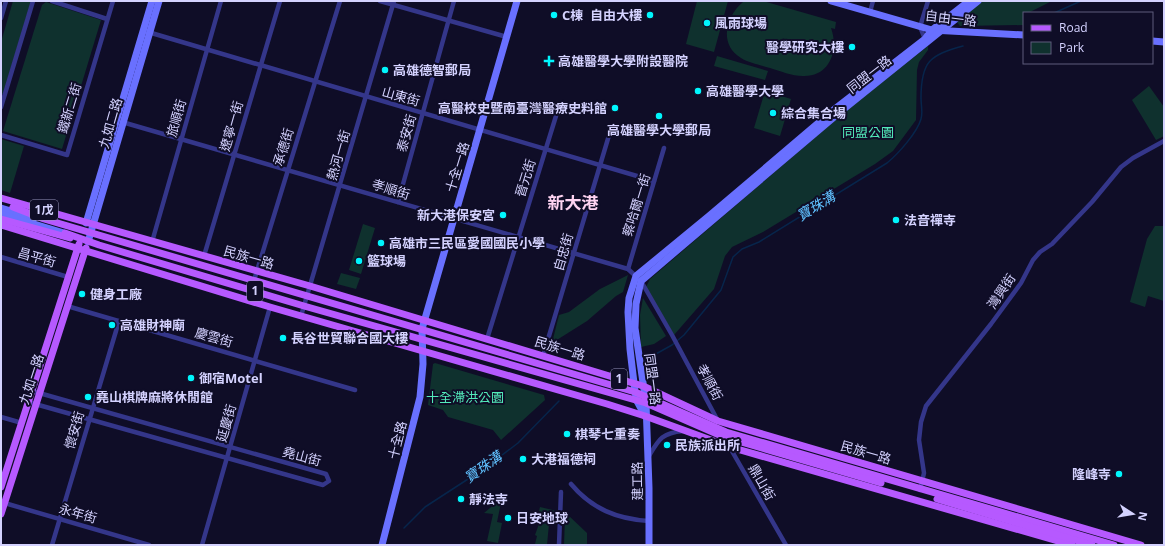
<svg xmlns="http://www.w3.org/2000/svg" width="1165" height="546" viewBox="0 0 1165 546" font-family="'Open Sans','Noto Sans TC',sans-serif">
  <rect width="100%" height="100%" fill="#0f0d27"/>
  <g fill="#0f312e">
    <polygon points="13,1 31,1 3,94 1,95 1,42"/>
    <polygon points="697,1 728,1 714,52 686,44"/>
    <path d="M741 1H763L836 22 835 29 831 28C839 50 830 77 803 76 792 76 780 71 770 68 761 65 749 63 741 58 719 45 725 17 743 2Z"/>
    <polygon points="982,1 1052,1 1028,13 1024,13 1024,25 960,26 957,22"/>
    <polygon points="46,2 101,20 62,149 3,131 42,5"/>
    <polygon points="928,46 928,50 919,62 917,70 916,120 893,151 875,164 763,232 732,247 725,256 714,289 674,335 646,287 650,279 846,111"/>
    <polygon points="717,56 768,71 765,80 714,66"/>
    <polygon points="1149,86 1164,107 1164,136 1156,140 1132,100"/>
    <polygon points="765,91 791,99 780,136 754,128"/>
    <polygon points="1,139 24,146 10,193 1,190"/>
    <polygon points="363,224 375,228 361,274 349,270"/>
    <polygon points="1155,226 1164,226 1164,301 1148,296 1145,307 1130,302 1147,239"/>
    <polygon points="341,273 360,278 356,289 337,284"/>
    <polygon points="628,275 623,292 616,296 587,321 552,343 559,315 569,312 600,289"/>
    <polygon points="643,298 666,336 654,344 641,347 640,315"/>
    <polygon points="435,363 544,395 545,400 501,440 493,430 448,417 443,410 428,405 433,364"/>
    <polygon points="502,498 497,522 502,523 498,543 487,541 493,514 484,513"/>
    <polygon points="540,507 557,511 559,514 545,513 544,523 549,524 547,545 534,545 535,544 537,536 535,535 540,521 537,520 538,517 540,518 541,512 539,511"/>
    <polygon points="568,515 587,533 587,545 564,545 565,516"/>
  </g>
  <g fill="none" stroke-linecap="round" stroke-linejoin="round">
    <g stroke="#07254b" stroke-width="1.5">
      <polyline points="1054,13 1081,1"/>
      <path d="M645 360 672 345 684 335 721 290 733 257 742 249 759 242 887 163C898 154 917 133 921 119 923 113 921 105 921 98 921 61 930 55 963 46"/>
      <polyline points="404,528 425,507 485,468 518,443 559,401"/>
    </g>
    <g stroke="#34368a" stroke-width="4.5">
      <polyline points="52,1 107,19"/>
      <polyline points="380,1 507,37"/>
      <polyline points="870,12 873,1"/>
      <polyline points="1,18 6,1"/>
      <polyline points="148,32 654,181"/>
      <polyline points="925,39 920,27 928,1"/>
      <polyline points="1,107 33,1"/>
      <polyline points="122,122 628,269 641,281 672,335 718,421"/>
      <polyline points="1,135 67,155 113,1"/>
      <polyline points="398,202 454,1"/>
      <polyline points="152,242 221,1"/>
      <polyline points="204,256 280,1"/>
      <polyline points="1,257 68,277"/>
      <polyline points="628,269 664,148"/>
      <polyline points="248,300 340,1"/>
      <polyline points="67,306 355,390"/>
      <polyline points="301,316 394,1"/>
      <polyline points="487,339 556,116"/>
      <polyline points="543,356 610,132"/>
      <polyline points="28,402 323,485 329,481 326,474 32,391"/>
      <polyline points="1,417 22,423"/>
      <polyline points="729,446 786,545"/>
      <path d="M649 456C659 439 662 433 683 431"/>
      <path d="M571 484C592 509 617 519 649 521"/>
      <polyline points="920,490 924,473 919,440 921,422 926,406 991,324 1021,283 1033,260 1040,252 1052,244 1092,202 1121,167 1133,158 1164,141"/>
      <polyline points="1,502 149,545"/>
      <polyline points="52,545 119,321"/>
      <polyline points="202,545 270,307"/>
      <polyline points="559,545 561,492"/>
    </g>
    <g stroke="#6970ff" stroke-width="7">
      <polyline points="831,1 932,30 1024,35"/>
      <polyline points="1152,41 1164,42"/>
      <polyline points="1,208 34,218"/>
      <polyline points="1,214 64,233"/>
      <polyline points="86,223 152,1"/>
      <polyline points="88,242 159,1"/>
      <polyline points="645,416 637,401 635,392 630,349 628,312 629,298 636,276 709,216 836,108 925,39 932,30 969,1"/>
      <polyline points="382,545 420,397 423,364 422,329 517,1"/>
      <polyline points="649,545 649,488 646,403 635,328 636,304 641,281 840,112 978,1"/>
    </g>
    <g stroke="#b659ff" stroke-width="7">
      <polyline points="1,198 310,286 626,381 643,386 718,421 1141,545"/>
      <polyline points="13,207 44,219 635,392 726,432 1114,545"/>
      <polyline points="1,219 70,238"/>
      <polyline points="1,225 270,307 607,404 645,416 730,447 1072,545"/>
      <polyline points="65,233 99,245 304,306 646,403 724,437 881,483"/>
      <polyline points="1,487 79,244"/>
      <polyline points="937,499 1092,545"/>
      <polyline points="1,514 86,248"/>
    </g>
  </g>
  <g fill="#00f6fd" stroke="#0f0d27" stroke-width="1.5">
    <circle cx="554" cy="15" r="4"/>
    <circle cx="650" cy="15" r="4"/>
    <circle cx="707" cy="23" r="4"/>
    <circle cx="852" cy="47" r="4"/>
    <path d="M547 55h4v4h4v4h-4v4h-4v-4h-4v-4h4z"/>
    <circle cx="385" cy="70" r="4"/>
    <circle cx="698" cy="91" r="4"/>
    <circle cx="615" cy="108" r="4"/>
    <circle cx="773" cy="113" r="4"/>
    <circle cx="659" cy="116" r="4"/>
    <circle cx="503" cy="215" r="4"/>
    <circle cx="896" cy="220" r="4"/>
    <circle cx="381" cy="243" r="4"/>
    <circle cx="359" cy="261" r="4"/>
    <circle cx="82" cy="294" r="4"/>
    <circle cx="112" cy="325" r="4"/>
    <circle cx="283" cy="338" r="4"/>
    <circle cx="191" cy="378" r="4"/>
    <circle cx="88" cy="397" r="4"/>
    <circle cx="567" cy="434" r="4"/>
    <circle cx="667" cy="445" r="4"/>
    <circle cx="523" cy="459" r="4"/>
    <circle cx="1119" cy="474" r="4"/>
    <circle cx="461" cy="499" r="4"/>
    <circle cx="508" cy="518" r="4"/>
  </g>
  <g text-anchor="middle" stroke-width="4" stroke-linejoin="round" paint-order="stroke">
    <g fill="#0f0d27" stroke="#9997be" stroke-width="1">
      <rect x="30" y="200" width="28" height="20" rx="3"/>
      <rect x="247" y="281" width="16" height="20" rx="3"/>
      <rect x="611" y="369" width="16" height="20" rx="3"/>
    </g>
    <g font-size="12" font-weight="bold" fill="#d4d2ff">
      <text x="44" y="214">1戊</text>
      <text x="255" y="295">1</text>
      <text x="619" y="383">1</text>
    </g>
    <g font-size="13" font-weight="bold" fill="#d4d2ff" stroke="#0f0d27" text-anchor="start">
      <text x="562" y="20">C棟</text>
      <text x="642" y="20" text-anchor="end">自由大樓</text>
      <text x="715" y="28">風雨球場</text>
      <text x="844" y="52" text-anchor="end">醫學研究大樓</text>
      <text x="558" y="66">高雄醫學大學附設醫院</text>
      <text x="393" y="75">高雄德智郵局</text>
      <text x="706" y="96">高雄醫學大學</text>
      <text x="607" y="113" text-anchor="end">高醫校史暨南臺灣醫療史料館</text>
      <text x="781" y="118">綜合集合場</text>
      <text x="659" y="135" text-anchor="middle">高雄醫學大學郵局</text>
      <text x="495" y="220" text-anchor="end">新大港保安宮</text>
      <text x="904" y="225">法音禪寺</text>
      <text x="389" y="248">高雄市三民區愛國國民小學</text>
      <text x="367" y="266">籃球場</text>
      <text x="90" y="299">健身工廠</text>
      <text x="120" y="330">高雄財神廟</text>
      <text x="291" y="343">長谷世貿聯合國大樓</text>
      <text x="199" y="383">御宿Motel</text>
      <text x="96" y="402">堯山棋牌麻將休閒館</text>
      <text x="575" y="439">棋琴七重奏</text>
      <text x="675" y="450">民族派出所</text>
      <text x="531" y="464">大港福德祠</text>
      <text x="1111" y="479" text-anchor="end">隆峰寺</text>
      <text x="469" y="504">靜法寺</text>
      <text x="516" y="523">日安地球</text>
    </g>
    <g font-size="13" fill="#d4d2ff" stroke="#0f0d27">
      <text transform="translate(951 18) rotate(7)" y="5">自由一路</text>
      <text transform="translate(869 74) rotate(-38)" y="5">同盟一路</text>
      <text transform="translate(401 96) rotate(16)" y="5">山東街</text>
      <text transform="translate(69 108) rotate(-73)" y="5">鐵新二街</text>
      <text transform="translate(176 118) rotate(-74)" y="5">旅順街</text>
      <text transform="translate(110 123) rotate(-74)" y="5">九如二路</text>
      <text transform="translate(231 126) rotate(-74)" y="5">遼寧一街</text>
      <text transform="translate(406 133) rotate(-74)" y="5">泰安街</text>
      <text transform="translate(283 147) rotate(-73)" y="5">承德街</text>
      <text transform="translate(338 155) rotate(-74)" y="5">熱河一街</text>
      <text transform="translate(457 167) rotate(-73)" y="5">十全一路</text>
      <text transform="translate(525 178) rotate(-73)" y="5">晉元街</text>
      <text transform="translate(391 189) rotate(17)" y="5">孝順街</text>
      <text transform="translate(636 205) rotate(-73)" y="5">察哈爾一街</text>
      <text transform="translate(563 252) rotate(-74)" y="5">自忠街</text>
      <text transform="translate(37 257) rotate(16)" y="5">昌平街</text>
      <text transform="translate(249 257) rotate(16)" y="5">民族一路</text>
      <text transform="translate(1001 291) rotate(-56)" y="5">灣興街</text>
      <text transform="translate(214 337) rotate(16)" y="5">慶雲街</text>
      <text transform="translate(560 348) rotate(17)" y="5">民族一路</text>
      <text transform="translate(31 379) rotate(-72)" y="5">九如一路</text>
      <text transform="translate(653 379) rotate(83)" y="5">同盟一路</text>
      <text transform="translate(710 382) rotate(62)" y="5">孝順街</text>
      <text transform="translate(226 423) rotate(-74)" y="5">延慶街</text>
      <text transform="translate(74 430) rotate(-74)" y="5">懷安街</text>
      <text transform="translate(397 440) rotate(-76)" y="5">十全路</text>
      <text transform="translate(866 452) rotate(16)" y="5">民族一路</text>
      <text transform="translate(302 456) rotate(15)" y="5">堯山街</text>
      <text transform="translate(637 481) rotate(-91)" y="5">建工路</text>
      <text transform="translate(762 482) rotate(60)" y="5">鼎山街</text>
      <text transform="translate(78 513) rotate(16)" y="5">永年街</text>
    </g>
    <g font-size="13" fill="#53eaba" stroke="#0f0d27">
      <text x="868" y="137">同盟公園</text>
      <text x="465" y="402">十全滯洪公園</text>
    </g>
    <g font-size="14" font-style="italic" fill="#60c1ff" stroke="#0f0d27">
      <text transform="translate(816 206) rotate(-32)" y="5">寶珠溝</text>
      <text transform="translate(483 467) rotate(-35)" y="5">寶珠溝</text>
    </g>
    <g font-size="17" font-weight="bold" fill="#ffd4f2" stroke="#0f0d27">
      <text x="573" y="209">新大港</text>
    </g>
  </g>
  <rect width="1165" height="546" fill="none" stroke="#d4d2ff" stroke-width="4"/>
  <rect x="1023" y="12" width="130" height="52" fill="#0f0d27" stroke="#5e5c7d"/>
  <rect x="1031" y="25" width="20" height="6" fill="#b659ff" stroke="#5e5c7d"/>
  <text x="1059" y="32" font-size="12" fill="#d4d2ff">Road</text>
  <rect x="1031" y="42" width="20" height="12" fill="#0f312e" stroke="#5e5c7d"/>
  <text x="1059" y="52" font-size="12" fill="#d4d2ff">Park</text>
  <g transform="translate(1133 514) rotate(102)" stroke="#0f0d27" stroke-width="3" paint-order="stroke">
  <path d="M0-3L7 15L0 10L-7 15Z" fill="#d4d2ff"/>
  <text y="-6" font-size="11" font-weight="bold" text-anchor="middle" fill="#d4d2ff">N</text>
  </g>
</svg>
